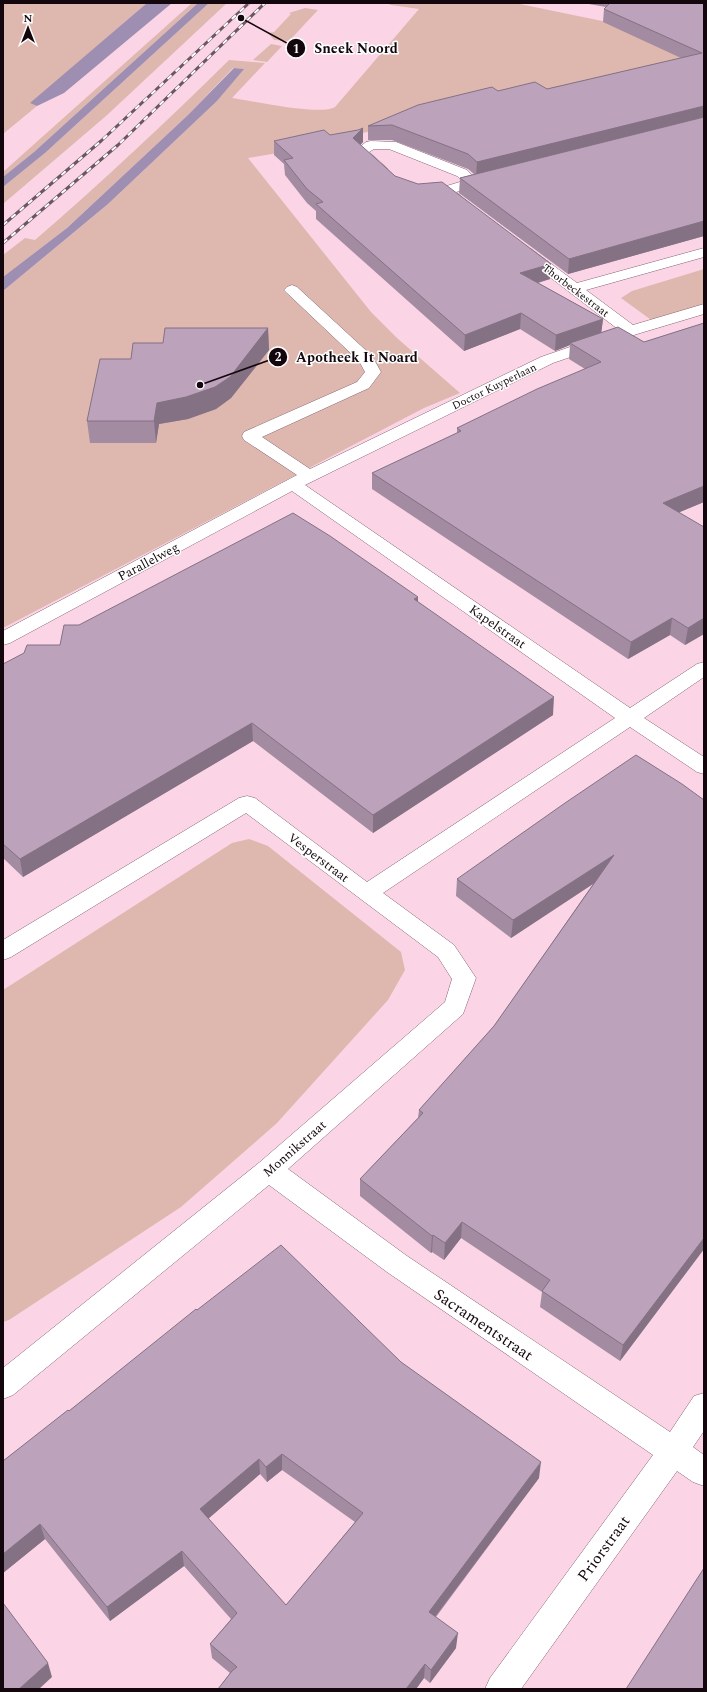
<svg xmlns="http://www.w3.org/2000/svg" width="707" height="1692" viewBox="0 0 707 1692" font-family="Spectral,serif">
  <rect width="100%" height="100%" fill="#fbd5e6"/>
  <g fill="#deb8af">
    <polygon points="3,3 147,3 31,103 37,106 3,134"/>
    <polygon points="192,3 198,3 34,152 3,177 3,172"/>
    <polygon points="209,3 227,3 106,116 3,204 3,187 45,153"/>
    <path d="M386 3H515L704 42V54L272 154 248 158 371 312 397 338 460 393 424 408 3 628V291L108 204 217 101 243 69 233 68 188 115 67 228 3 277V255L25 238 35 240C102 182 166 122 229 60L265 63 232 98C253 101 321 116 335 107L419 9 391 5Z"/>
    <polygon points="305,8 318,10 289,41 274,40 268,33 274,32 291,14 289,13"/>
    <polygon points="271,44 282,46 267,62 253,60"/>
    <polygon points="704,269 704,307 654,322 621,298 632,291"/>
    <polygon points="249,839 268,846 401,952 405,970 388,1000 277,1123 181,1207 9,1320 3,1322 3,990 232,843"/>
  </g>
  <g fill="#9d8eb2">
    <polygon points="147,3 172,3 64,93 37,106 30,103"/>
    <polygon points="198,3 209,3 45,153 3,187 3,177 34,152"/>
    <polygon points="234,68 244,69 217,101 108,204 3,291 3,277 67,228 188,115"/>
  </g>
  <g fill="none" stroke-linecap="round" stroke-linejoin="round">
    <defs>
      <g id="minor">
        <path d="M371 141 396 142 467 170 480 183 478 186 456 192 471 205 469 208C459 211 444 200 438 191L440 188 463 181 457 176 389 149H374L369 152 388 169 386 172C375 175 360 161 354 152L366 142Z"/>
        <polygon points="526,248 531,249 577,283 704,248 704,257 586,290 633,325 704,304 704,314 637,334 553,363 305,485 630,708 697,664 704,662 704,677 644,718 704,757 704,774 697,772 630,727 383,893 454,945 476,978 463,1014 288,1169 407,1256 670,1432 694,1396 704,1393 704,1431 693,1447 704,1455 704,1486 693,1482 677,1471 521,1689 485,1689 490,1678 653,1455 387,1272 269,1185 13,1395 3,1399 3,1368 260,1162 445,1002 452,979 438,957 246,813 11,957 3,960 3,940 239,798 247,796 255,798 367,882 615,718 292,491 10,643 3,645 3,631 297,475 244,440 242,436 244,432 357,382 365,372 359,361 287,293 284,290 287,287 292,285 297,287 372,356 381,372 369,388 262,437 310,469 541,357 619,330 521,255 519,252 521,249"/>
      </g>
    </defs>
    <use href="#minor" stroke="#846372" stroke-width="1"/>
    <use href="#minor" fill="#fff" fill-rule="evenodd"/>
    <defs>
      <g id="rail">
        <polyline points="3,225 101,141 249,3"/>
        <polyline points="3,243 118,145 265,3"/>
      </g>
    </defs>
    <use href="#rail" stroke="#6c5660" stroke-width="3"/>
    <use href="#rail" stroke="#fff" stroke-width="2" stroke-dasharray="5.5" stroke-linecap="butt"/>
  </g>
  <g fill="#a38ba2" fill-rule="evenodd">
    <polygon points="583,3 704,3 704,236 568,274 459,193 460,178 474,174 468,169 392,140 368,140 368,126 498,91 547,89 681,58 603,22 604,9 606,7"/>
    <polygon points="330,135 363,142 360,145 395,176 551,264 550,279 538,283 603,319 601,333 644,342 704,323 704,502 679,512 704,634 685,645 670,635 628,659 372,489 372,473 457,433 457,428 585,369 569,359 570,345 555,351 520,329 464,351 316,219 316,211 307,203 285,175 284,164 274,155 274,141"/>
    <polygon points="268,328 269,350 231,398 216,409 188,419 159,424 156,443 90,443 87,421 131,359 163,343"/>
    <polygon points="418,602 553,715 373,833 253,741 23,877 3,858 3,664 60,645 79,625"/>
    <polygon points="704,800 704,1249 620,1361 540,1307 542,1292 461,1238 444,1260 432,1252 431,1253 360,1196 360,1179 418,1118 419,1110 494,1026 593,884 511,938 456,896 457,879"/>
    <path d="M197 1310 401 1362 539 1478 436 1617 456 1648 430 1683 424 1678 416 1689H218L230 1673 212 1658 210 1644 231 1619 184 1566 110 1621 45 1539 3 1573V1461L69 1411ZM282 1470 355 1522 286 1605 208 1519 260 1474 267 1482Z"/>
  </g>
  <g fill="#847184">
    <polygon points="704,106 704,120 476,176 477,162"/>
    <polygon points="363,128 363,142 353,153 353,138"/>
    <polygon points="704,221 704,236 568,274 569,259"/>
    <polygon points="551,264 550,279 519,288 520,273"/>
    <polygon points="521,313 520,329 464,351 465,335"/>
    <polygon points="603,319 601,335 570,343 570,345 555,351 556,335"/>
    <polygon points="268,328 269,350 231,398 216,409 188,419 159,424 156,443 154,421 157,403"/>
    <polygon points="704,486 704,502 661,520 663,503"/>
    <polygon points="418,597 418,614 414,599"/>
    <polygon points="672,618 670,635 628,659 631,642"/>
    <polygon points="704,618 704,634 685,645 688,628"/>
    <polygon points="554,697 553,715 373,833 373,815"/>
    <polygon points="252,723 253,741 23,877 20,859"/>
    <polygon points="614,855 611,872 511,938 513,920"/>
    <polygon points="462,1222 461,1238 444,1260 445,1243"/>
    <polygon points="433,1235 432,1252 431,1253 432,1236"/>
    <polygon points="704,1238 704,1249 620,1361 623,1345"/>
    <polygon points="282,1454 282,1470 267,1482 266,1467"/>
    <polygon points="259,1459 260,1474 202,1524 200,1509"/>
    <polygon points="541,1462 539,1478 428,1626 429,1612"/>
    <polygon points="40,1524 45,1539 3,1573 3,1554"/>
    <polygon points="182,1551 184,1566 110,1621 107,1607"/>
    <polygon points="458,1633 456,1648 430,1683 431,1670"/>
    <polygon points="48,1663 52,1677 39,1689 19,1689"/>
    <polygon points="425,1664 424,1678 416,1689 406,1689"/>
  </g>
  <g fill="#bda2bc" stroke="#847184" fill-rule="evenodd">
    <polygon points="610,3 704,3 704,106 477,162 468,154 392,125 368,126 418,105 492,87 498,91 535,82 547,89 702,53 604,9"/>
    <polygon points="704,117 704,221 569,259 460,178"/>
    <polygon points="363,128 353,138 395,176 418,184 442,182 551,264 520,273 603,319 556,335 521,313 465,335 316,204 323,202 307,189 284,160 293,158 274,141 324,130 330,135 358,130"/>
    <polygon points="704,323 704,486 663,503 704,527 704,618 688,628 672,618 631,642 372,473 461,431 457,428 537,389 601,362 570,343 618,327 644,342"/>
    <polygon points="165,328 268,328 230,377 215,387 186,397 157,403 154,421 87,421 100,359 131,359 133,343 163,343"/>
    <polygon points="293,513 330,536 418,597 414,599 554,697 373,815 252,723 20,859 3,844 3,664 24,653 27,645 60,645 64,625 79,625"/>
    <polygon points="636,755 682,784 704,800 704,1238 623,1345 542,1291 550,1280 462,1222 445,1243 433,1235 432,1236 360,1179 423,1113 419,1110 494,1026 614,855 513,920 457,879 565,803"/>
    <path d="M281 1245 401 1362 541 1462 429 1612 458 1633 431 1670 425 1664 406 1689H218L232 1671 237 1667 210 1644 237 1613 182 1551 107 1607 40 1524 3 1554V1461L68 1410 69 1411 196 1309 197 1310ZM282 1454 363 1513 286 1605 200 1509 259 1459 266 1467Z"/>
    <polygon points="704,1568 704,1689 626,1689"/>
    <polygon points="3,1603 48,1663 19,1689 3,1689"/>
  </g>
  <g text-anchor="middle" stroke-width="3" stroke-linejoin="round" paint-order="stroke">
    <g font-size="11" fill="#13070d" stroke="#fff">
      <text transform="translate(576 290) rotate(37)" y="4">Thorbeckestraat</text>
      <text transform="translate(494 386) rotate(-26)" y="4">Doctor Kuyperlaan</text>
    </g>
    <g font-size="13" fill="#13070d" stroke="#fff">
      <text transform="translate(148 561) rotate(-28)" y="5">Parallelweg</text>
      <text transform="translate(498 626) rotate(35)" y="5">Kapelstraat</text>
      <text transform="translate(319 857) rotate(37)" y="5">Vesperstraat</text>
      <text transform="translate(294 1148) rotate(-41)" y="5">Monnikstraat</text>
    </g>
    <g font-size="16" fill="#13070d" stroke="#fff">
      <text transform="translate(484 1324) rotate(34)" y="6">Sacramentstraat</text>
      <text transform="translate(603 1548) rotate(-54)" y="6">Priorstraat</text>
    </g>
  </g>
  <path fill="none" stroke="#13070d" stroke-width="1.5" d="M241 18L296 48M200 385L278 357"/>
  <g fill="#13070d" stroke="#fff" stroke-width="1.5">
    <circle cx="241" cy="18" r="4"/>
    <circle cx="200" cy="385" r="4"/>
    <circle cx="296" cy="48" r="10"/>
    <circle cx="278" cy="357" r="10"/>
  </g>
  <g font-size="12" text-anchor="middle" font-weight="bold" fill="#fff">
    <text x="296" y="53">1</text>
    <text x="278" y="361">2</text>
  </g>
  <g font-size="14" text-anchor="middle" font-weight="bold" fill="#13070d" stroke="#fff" stroke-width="3" stroke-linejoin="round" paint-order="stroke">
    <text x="356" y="53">Sneek Noord</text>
    <text x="357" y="362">Apotheek It Noard</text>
  </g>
  <rect width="707" height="1692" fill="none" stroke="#13070d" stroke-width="8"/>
  <g transform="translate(28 28)" stroke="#ffffff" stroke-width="3" paint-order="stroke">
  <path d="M0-3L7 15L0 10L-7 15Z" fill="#13070d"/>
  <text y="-6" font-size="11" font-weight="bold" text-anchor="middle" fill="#13070d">N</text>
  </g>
</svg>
